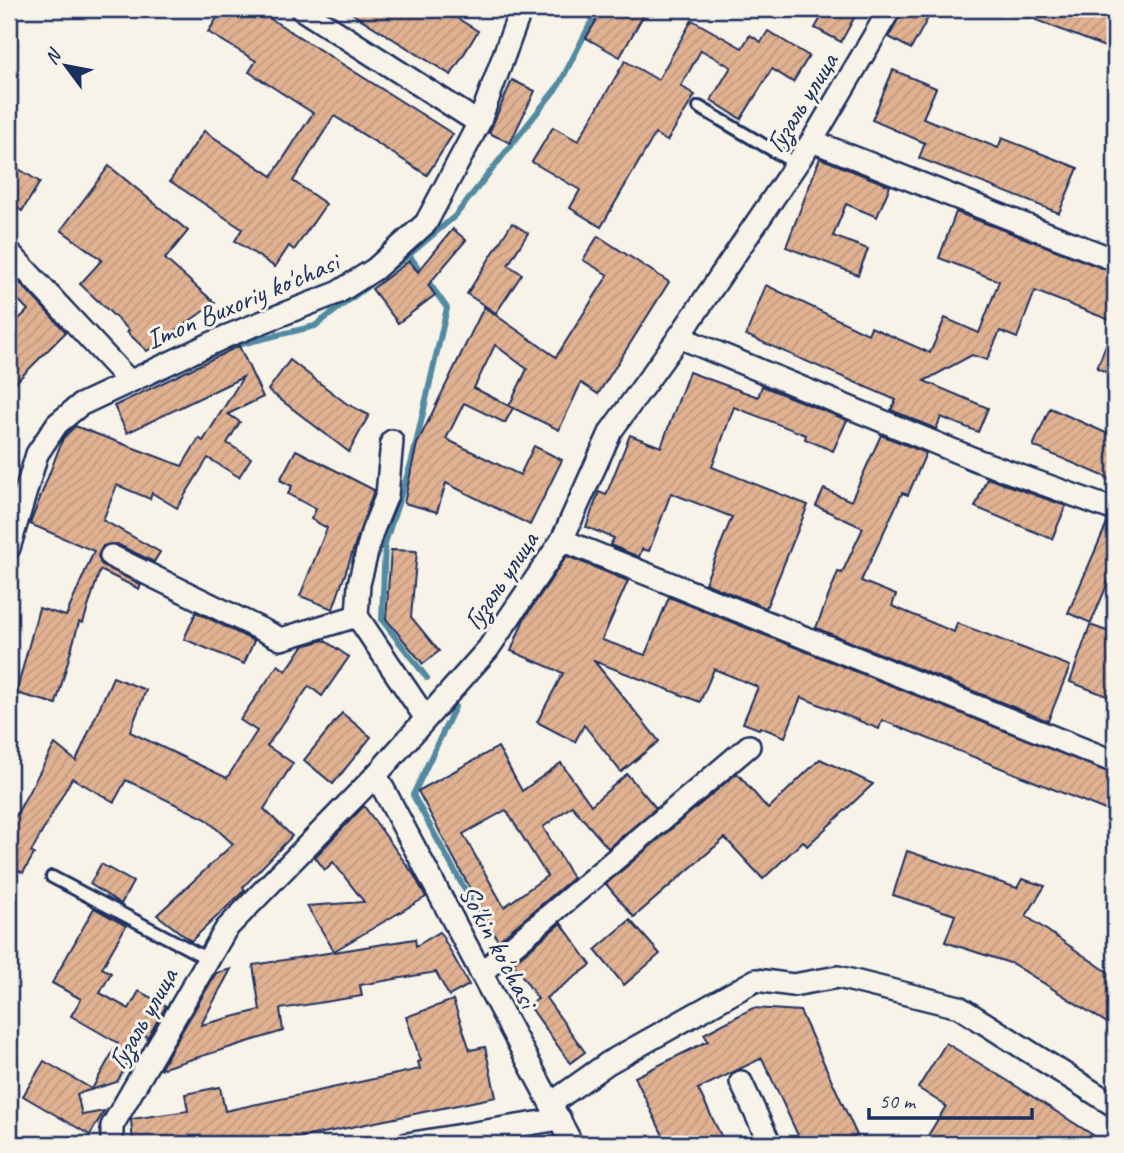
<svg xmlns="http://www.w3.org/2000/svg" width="1124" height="1153" viewBox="0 0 1124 1153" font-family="Caveat,sans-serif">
  <defs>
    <pattern id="building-hatch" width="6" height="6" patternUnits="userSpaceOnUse" patternTransform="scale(1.75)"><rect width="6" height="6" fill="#e1b292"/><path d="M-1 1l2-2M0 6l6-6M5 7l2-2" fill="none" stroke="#c09980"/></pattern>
  </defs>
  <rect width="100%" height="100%" fill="#f7f3e8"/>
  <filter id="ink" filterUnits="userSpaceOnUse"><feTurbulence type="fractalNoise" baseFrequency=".0143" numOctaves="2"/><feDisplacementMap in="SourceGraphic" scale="14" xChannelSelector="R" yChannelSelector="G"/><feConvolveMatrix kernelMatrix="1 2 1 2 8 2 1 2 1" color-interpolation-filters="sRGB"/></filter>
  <g filter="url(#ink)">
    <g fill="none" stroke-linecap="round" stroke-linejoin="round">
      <g stroke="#528aa1" stroke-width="6">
        <polyline points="385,273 409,255"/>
        <polyline points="221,349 315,326 374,281"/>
        <polyline points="427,678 382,620 385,543 412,461 447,308 409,255 455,216 559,85 598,9"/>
        <polyline points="455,707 413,795 487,930"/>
      </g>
    </g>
    <g fill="url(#building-hatch)" stroke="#1b2f5e" stroke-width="2" fill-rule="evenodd">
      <polygon points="223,9 255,9 453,134 427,175 334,116 293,181 326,204 294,250 289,246 275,267 235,241 242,229 170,181 204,131 272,176 313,113 249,72 256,61 208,32"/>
      <polygon points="345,9 442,9 478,31 451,75"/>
      <polygon points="603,9 647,9 620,57 586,38"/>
      <polygon points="826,9 859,9 841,42 815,28"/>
      <polygon points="903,9 933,9 911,49 889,37"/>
      <polygon points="1011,9 1115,9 1115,51 1011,10"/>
      <polygon points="692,20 742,48 750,35 761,42 768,31 809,56 793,82 772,69 741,119 711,100 731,67 701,50 681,86 695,95 667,141 655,134 601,227 570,208 580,190 532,162 553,127 578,141 625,61 658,80"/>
      <polygon points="893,70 936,88 923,118 998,148 1002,138 1078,168 1059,213 919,158 925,143 872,120"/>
      <polygon points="512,80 535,91 510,143 489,133"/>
      <polygon points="820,158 890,186 877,217 846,204 833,236 868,249 858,275 786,247"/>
      <polygon points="9,163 40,182 22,211 9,202"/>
      <polygon points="109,166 188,231 165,259 215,303 147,351 127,332 129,330 80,284 102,260 61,230"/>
      <polygon points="956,212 1115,273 1115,322 1035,291 1017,338 1000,331 987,360 972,355 924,381 988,408 978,432 941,417 936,429 891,410 896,400 746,335 766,285 868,334 871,327 930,353 945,318 979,333 999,281 939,258"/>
      <polygon points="512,223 528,233 508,265 522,274 496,313 467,294"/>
      <polygon points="453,229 466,240 428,285 435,295 398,323 372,289 409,261 418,272"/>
      <polygon points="598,236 669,282 598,394 581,383 559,430 509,406 527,369 495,345 474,388 513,408 505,423 464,403 446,439 520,475 534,446 562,460 530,525 446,483 437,512 404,503 417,444 484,307 556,357 608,275 583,260"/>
      <polygon points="9,271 66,332 9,389 9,329 28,310 9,290"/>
      <polygon points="1114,324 1115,324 1115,376 1097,368"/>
      <polygon points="239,346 263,397 228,414 240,422 227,443 251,458 239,477 208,458 177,508 152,493 150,499 117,485 103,520 160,552 154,562 117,544 103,546 98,556 101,564 141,585 139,589 100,570 83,623 79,622 56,704 16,693 39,608 66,616 94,551 30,524 63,438 75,426 182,466 199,438 203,441 243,377 127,433 114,406"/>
      <polygon points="290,360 347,404 369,415 349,452 268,390"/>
      <polygon points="689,372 758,397 762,386 847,420 833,451 805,439 806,435 734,407 712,467 808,505 766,608 705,583 732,517 671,493 649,551 642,549 639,557 610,545 614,538 586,527 599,492 606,495 630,435 661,447"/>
      <polygon points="1050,408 1115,437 1115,481 1033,446"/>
      <polygon points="881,435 926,453 908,495 902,493 861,581 896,595 892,606 954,632 957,623 1070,666 1048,721 816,628 838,572 842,573 863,528 816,506 824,489 851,501"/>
      <polygon points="296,450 374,490 333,609 300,596 327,528 311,519 316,509 288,494 292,486 280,480"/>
      <polygon points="987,478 1066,506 1052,539 975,507"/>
      <polygon points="1108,521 1115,523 1115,566 1091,623 1068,613"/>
      <polygon points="391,550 417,551 411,617 439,651 423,664 386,619"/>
      <polygon points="567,556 628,581 602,640 645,655 669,597 1115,775 1115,814 882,720 879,729 801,697 785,737 760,727 759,729 743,723 758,687 714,669 700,702 594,661 659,741 621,772 584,725 575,742 537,722 563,673 511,651 524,619"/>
      <polygon points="196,612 254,641 244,664 184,639"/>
      <polygon points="1090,625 1115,634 1115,699 1070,682"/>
      <polygon points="324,640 349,657 322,696 309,686 267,746 293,763 264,809 292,836 243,887 245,890 191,941 157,915 233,844 206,819 126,780 114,802 72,778 31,852 34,854 23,873 9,865 9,828 55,744 76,761 113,677 146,690 130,732 227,778 257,731 240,720 278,665 286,671 303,646"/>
      <polygon points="342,713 371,737 333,784 304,760"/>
      <path d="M498 747 522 791 561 763 591 805 627 774 656 808 608 848 572 806 543 827 573 878 498 941 418 791ZM506 810 547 876 504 907 463 834Z"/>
      <polygon points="820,759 873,784 807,846 803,841 763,879 725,838 634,917 606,884 737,773 768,809"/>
      <polygon points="364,806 414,875 426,897 334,951 307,906 364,902 333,862 325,870 315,857"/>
      <polygon points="907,851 1017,888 1022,879 1045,886 1026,916 1115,977 1115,1028 1013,964 945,942 955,915 893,895"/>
      <polygon points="101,864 133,882 121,904 90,884"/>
      <polygon points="94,908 126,926 102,968 111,973 100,993 129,1009 139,991 166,1006 147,1039 145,1033 117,1082 77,1094 82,1115 104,1111 90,1135 23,1096 44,1061 92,1089 118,1043 71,1016 81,999 52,983"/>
      <polygon points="630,920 660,954 624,985 595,950"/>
      <polygon points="561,923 591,965 546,998 585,1052 570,1063 529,1005 538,999 513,963"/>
      <polygon points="440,932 469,985 449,996 436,972 360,985 362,996 280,1009 283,1031 160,1069 216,973 231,969 201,1025 260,1010 253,965 415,939 416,946"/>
      <polygon points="453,1000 470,1050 485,1047 496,1097 270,1144 133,1144 131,1119 188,1111 185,1094 220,1087 225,1111 420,1069 418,1062 421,1061 406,1017"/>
      <polygon points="753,1008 800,1011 861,1144 802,1144 762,1058 698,1089 725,1144 667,1144 635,1077 708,1041 704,1034"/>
      <polygon points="946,1043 1005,1079 1107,1144 923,1144 946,1106 918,1088"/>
    </g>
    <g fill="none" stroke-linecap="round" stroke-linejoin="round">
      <defs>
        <g id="service">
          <polyline points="699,107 796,164"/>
          <polyline points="52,877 208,959"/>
        </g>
        <g id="minor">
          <polyline points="301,9 479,123"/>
          <polyline points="812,141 1115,260"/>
          <polyline points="9,252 128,380"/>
          <polyline points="679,337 979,461 1115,510"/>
          <polyline points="392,441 387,495 372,532 359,584 357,616 425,717"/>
          <polyline points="562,540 1115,762"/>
          <polyline points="9,548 37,454 57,424 80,405 227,336 337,293 375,269 426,223 479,123 521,9"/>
          <polyline points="111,556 281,639 357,616"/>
          <polyline points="376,775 572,1144"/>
          <polyline points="481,973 749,746"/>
          <polyline points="741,1082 770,1144"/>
          <polyline points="553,1102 608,1063 756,980 793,985 838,977 959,1007 1115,1106"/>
          <polyline points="112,1144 112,1126 226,929 376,775 488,649 562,540 611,431 679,337 812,141 890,9"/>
          <polyline points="407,1144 560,1119"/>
        </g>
      </defs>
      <use href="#service" stroke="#1b2f5e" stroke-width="16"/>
      <use href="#minor" stroke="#1b2f5e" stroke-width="26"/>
      <use href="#service" stroke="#f7f3e8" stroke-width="10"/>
      <use href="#minor" stroke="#f7f3e8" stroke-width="21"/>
    </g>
  </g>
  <g text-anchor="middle" stroke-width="6" stroke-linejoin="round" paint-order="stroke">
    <g font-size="28" fill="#1b2f5e" stroke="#f7f3e8">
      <text transform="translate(801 102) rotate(-58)" y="10">Гузаль улица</text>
      <text transform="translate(242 300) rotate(-23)" y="10">Imon Buxoriy ko'chasi</text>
      <text transform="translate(500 580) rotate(-56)" y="10">Гузаль улица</text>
      <text transform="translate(499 946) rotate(62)" y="10">So'kin ko'chasi</text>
      <text transform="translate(142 1018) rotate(-60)" y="10">Гузаль улица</text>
    </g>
  </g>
  <rect width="1124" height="1153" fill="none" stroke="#f7f3e8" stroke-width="35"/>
  <rect x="18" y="18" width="1089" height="1118" fill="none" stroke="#1b2f5e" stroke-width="2.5" filter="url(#ink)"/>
  <g transform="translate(66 66) rotate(302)" stroke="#f7f3e8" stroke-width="5" paint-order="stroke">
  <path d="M0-5L12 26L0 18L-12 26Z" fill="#1b2f5e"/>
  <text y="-10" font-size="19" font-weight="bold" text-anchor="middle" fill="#1b2f5e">N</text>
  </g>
  <path d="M869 1108v10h163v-10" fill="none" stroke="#1b2f5e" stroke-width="3.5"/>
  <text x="879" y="1108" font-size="21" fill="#1b2f5e" stroke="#f7f3e8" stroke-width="5" paint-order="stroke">50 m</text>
</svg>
